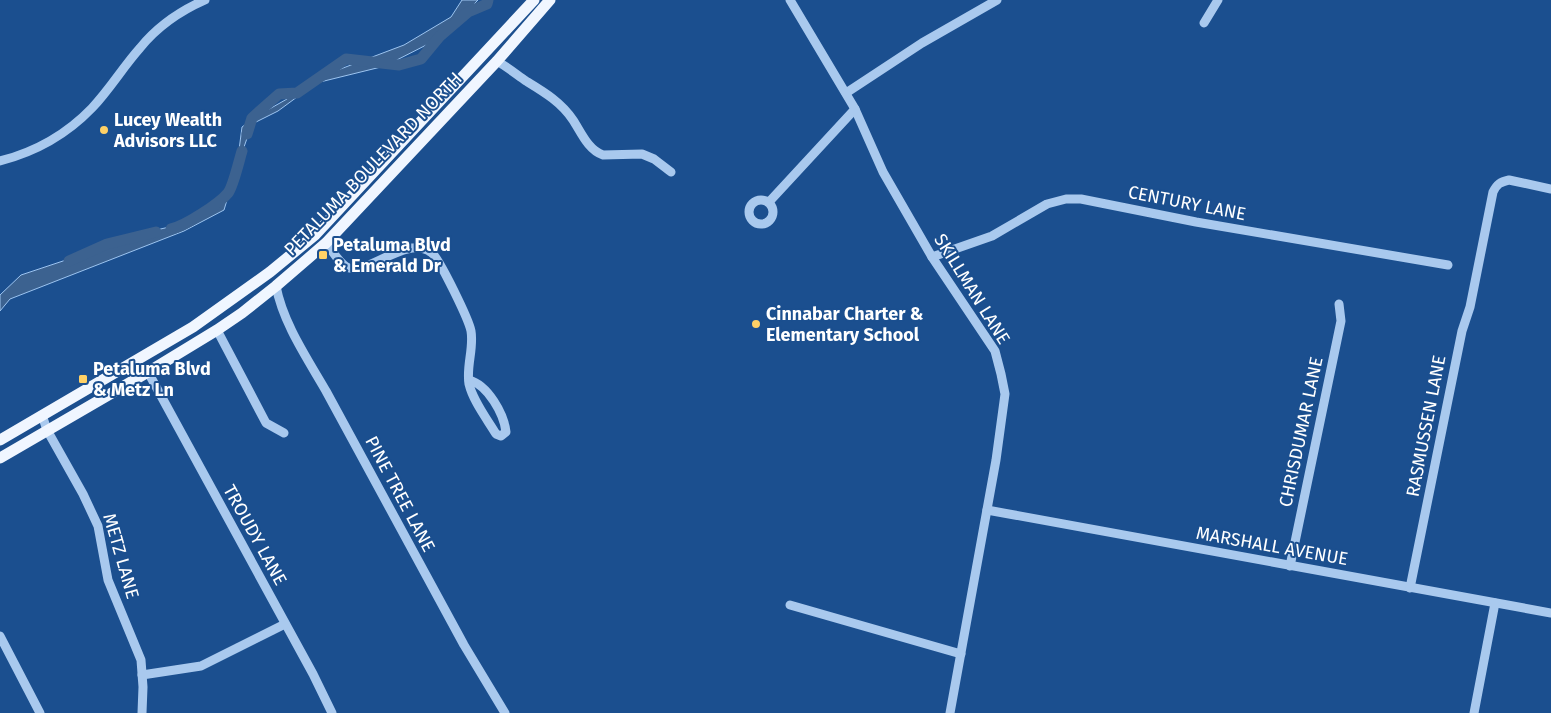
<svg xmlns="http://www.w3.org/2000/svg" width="1551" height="713" viewBox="0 0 1551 713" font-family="'Fira Sans',sans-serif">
  <rect width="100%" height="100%" fill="#1b4f8f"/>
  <polygon fill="#3c6290" stroke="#9cc4f0" points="462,0 478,0 440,38 385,66 316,83 278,111 252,124 236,170 224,210 184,231 10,299 0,311 0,295 21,275 156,230 192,222 221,204 239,150 242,127 257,116 287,99 306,82 404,45 451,17"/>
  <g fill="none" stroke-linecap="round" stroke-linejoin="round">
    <g stroke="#3c6290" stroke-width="11">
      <polyline points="247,134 252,118 279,94 297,93 346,59 399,65 421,59 440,36 468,12 487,4 488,0"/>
      <path d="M171 229C185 226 219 204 228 193 233 187 239 161 242 151"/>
      <polyline points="69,261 107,244 156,232"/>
    </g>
    <g stroke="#a9c9ee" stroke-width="9">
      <polyline points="790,0 855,109 883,172 932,257 995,351 1001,374 1005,394 996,460 950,713"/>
      <polyline points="1204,23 1218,0"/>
      <path d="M497 61C507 67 516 74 526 81 544 92 561 102 573 120 581 132 588 150 603 155L642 154 654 159 671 172"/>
      <polyline points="846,93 922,43 997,0"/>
      <path d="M0 161C35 152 67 134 92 108 110 89 123 67 140 48 157 27 180 11 205 0"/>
      <circle cx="761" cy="212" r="12"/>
      <polyline points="769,202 855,109"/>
      <path d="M326 243C332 250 340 265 349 268 371 274 407 234 432 253 440 260 469 320 471 331 474 349 466 366 469 384 473 401 487 419 496 434L501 436 506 432C504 414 488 385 469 380"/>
      <polyline points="932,257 992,236 1047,204 1066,199 1081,199 1196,222 1448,265"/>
      <path d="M276 286C283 323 307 358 326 391L464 645 505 713"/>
      <polyline points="217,330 266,423 284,433"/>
      <polyline points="148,372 313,674 332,713"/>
      <polyline points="42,415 47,430 83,494 98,526 108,580 141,660 143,687 142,713"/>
      <polyline points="987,510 1551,613"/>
      <polyline points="1290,566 1341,321 1339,304"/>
      <path d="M1410 588 1462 331 1470 307 1493 192C1497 184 1500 182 1509 180L1551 189"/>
      <polyline points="790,605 961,654"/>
      <polyline points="0,636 40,713"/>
      <polyline points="142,675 201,666 285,624"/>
      <polyline points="1474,713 1495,603"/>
    </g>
    <g stroke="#f0f6ff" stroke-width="11">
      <polyline points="0,440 193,327 270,272 315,235 534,0"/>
      <polyline points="0,458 148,372 217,330 242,313 276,286 326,243 497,61 550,0"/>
    </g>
  </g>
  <g fill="#ffd166" stroke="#1b4f8f" stroke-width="2">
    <circle cx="104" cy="130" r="5"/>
    <rect x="318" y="250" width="10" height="10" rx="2.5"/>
    <circle cx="756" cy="324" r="5"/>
    <rect x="78" y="374" width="10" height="10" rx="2.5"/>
  </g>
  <g text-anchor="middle" stroke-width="4" stroke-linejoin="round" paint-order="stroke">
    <g font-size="18" font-weight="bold" fill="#fff" stroke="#1b4f8f" text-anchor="start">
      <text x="114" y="126">Lucey Wealth<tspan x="114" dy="21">Advisors LLC</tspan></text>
      <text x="333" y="251">Petaluma Blvd<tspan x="333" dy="21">&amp; Emerald Dr</tspan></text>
      <text x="766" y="320">Cinnabar Charter &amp;<tspan x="766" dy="21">Elementary School</tspan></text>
      <text x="93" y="375">Petaluma Blvd<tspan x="93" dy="21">&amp; Metz Ln</tspan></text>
    </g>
    <g font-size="18" fill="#fff" stroke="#1b4f8f">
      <text transform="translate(373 164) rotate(-46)" y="6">PETALUMA BOULEVARD NORTH</text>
      <text transform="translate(1187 203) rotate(11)" y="6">CENTURY LANE</text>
      <text transform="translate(972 289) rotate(58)" y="6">SKILLMAN LANE</text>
      <text transform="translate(1426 426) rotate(-79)" y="6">RASMUSSEN LANE</text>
      <text transform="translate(1301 432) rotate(-78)" y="6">CHRISDUMAR LANE</text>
      <text transform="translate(400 494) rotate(62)" y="6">PINE TREE LANE</text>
      <text transform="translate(255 535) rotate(61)" y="6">TROUDY LANE</text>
      <text transform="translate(1272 546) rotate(10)" y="6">MARSHALL AVENUE</text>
      <text transform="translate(121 556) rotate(74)" y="6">METZ LANE</text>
    </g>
  </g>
</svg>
